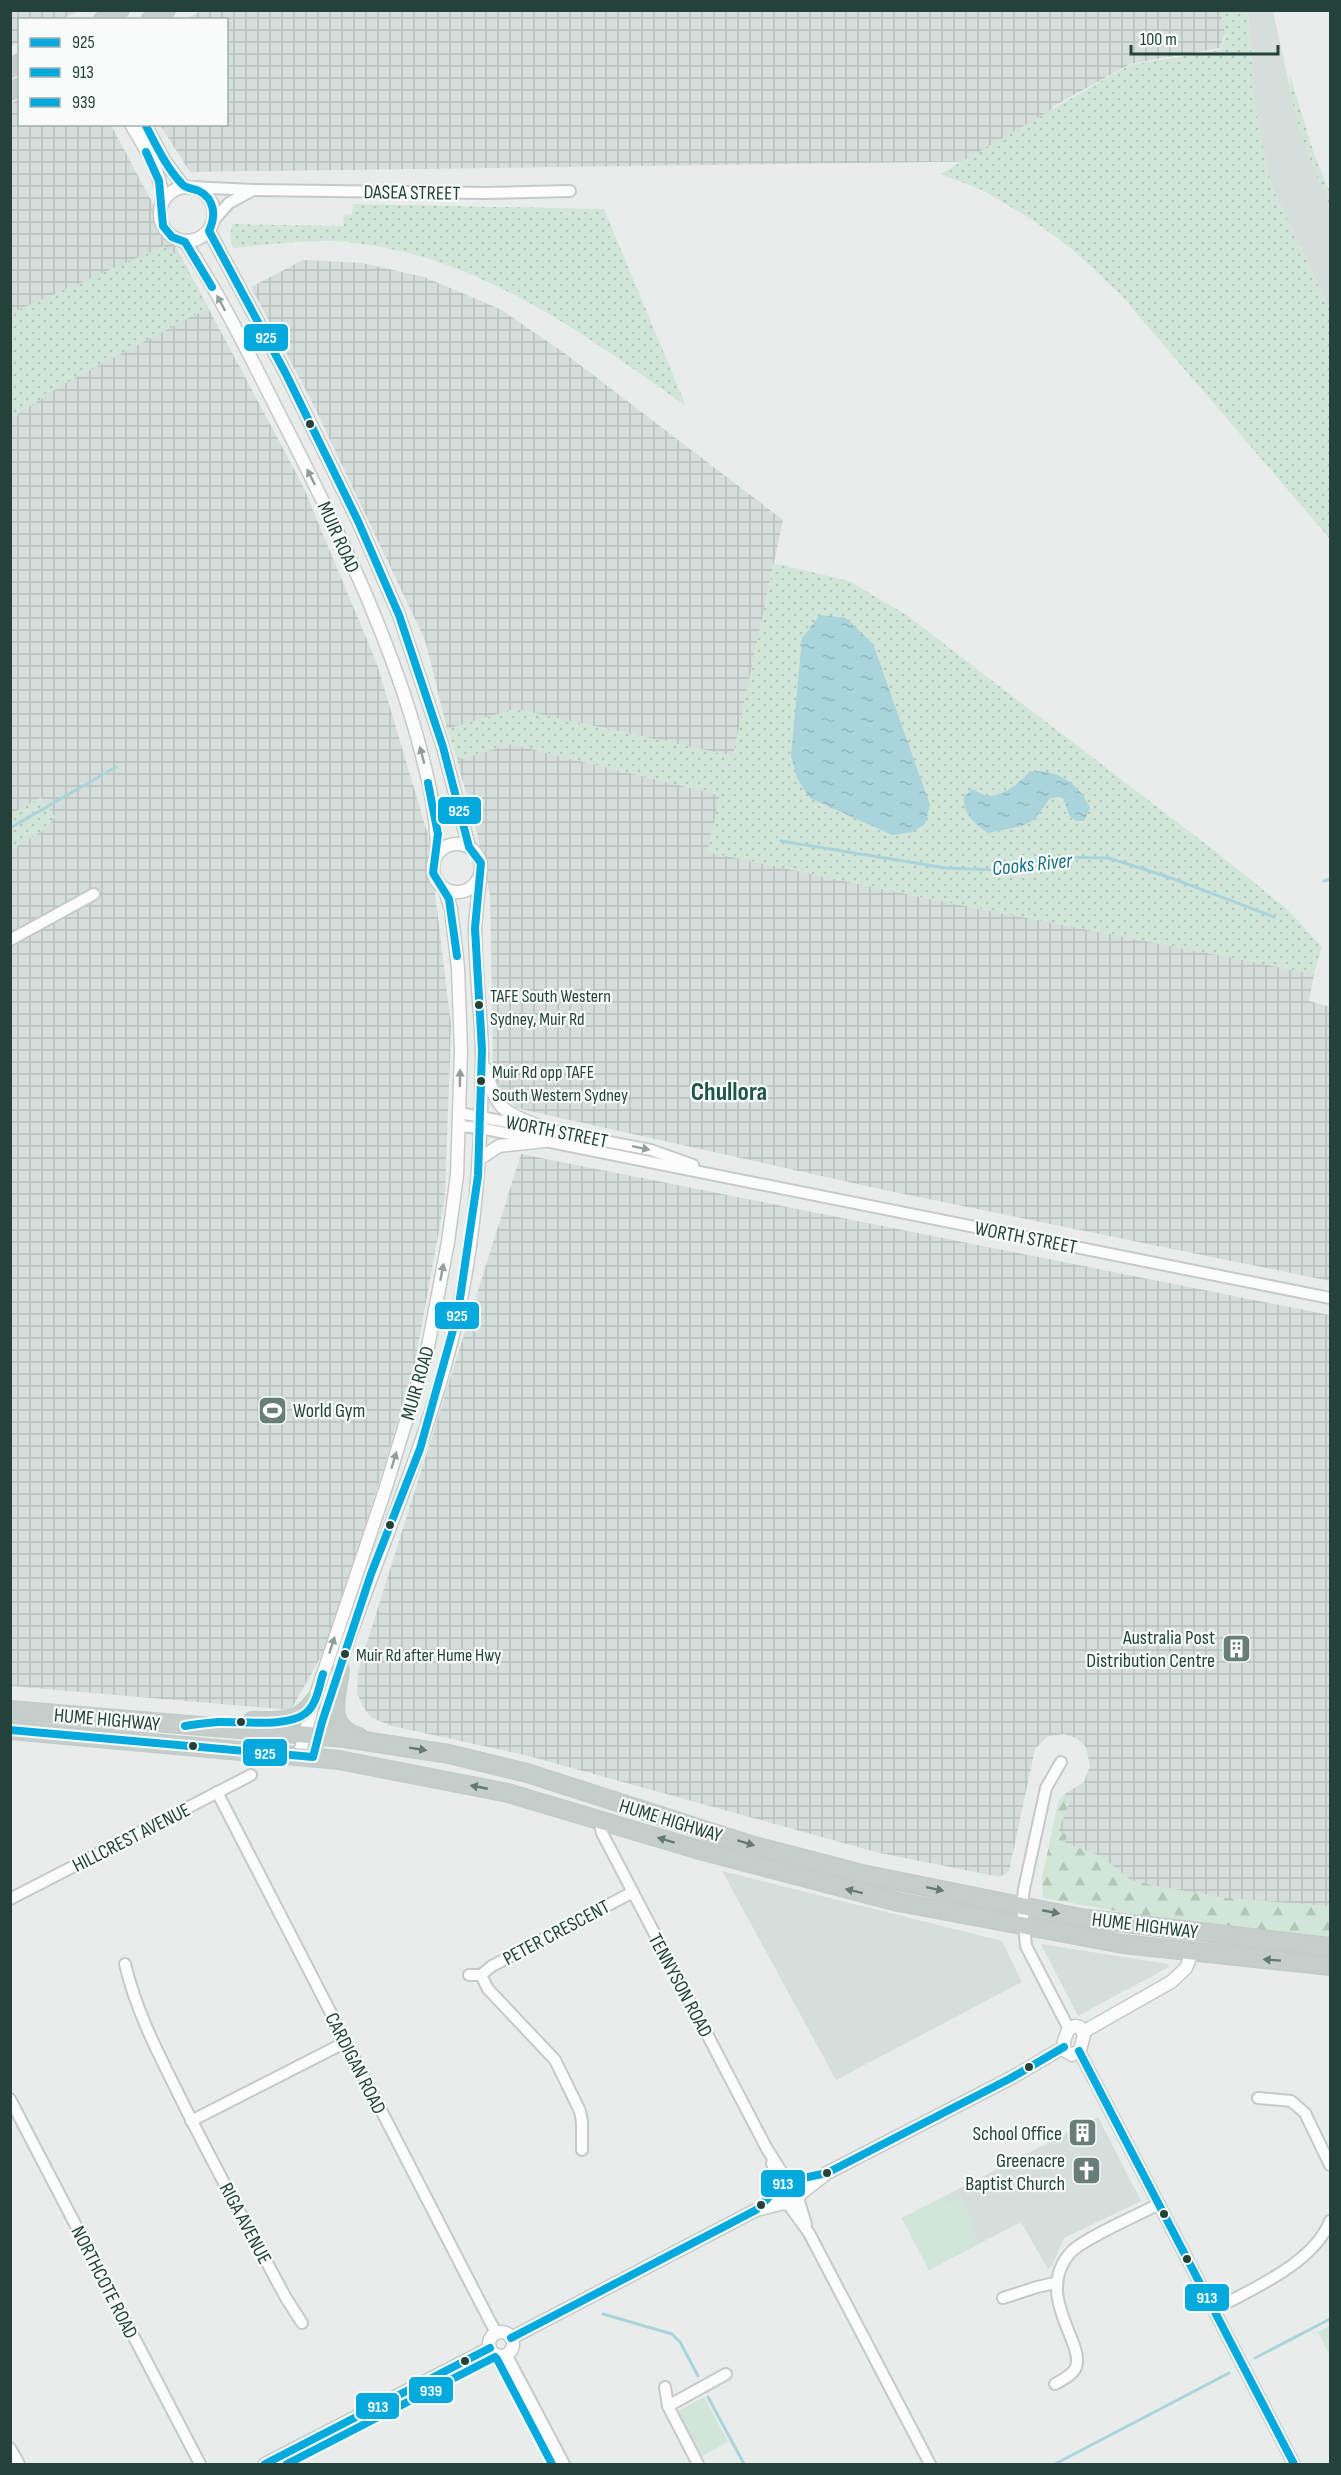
<svg xmlns="http://www.w3.org/2000/svg" width="1341" height="2475" viewBox="0 0 1341 2475" font-family="'Sofia Sans Condensed',sans-serif">
  <defs>
    <pattern id="industrial-grid" width="8" height="8" patternUnits="userSpaceOnUse" patternTransform="scale(1.5)"><rect width="8" height="8" fill="#d6dedb"/><path d="M0 4h8M4 0v8" fill="none" stroke="#b8c0bd"/></pattern>
    <pattern id="grass-dots" width="8" height="8" patternUnits="userSpaceOnUse" patternTransform="scale(1.5)"><rect width="8" height="8" fill="#d1e6d8"/><path d="M2 2h.1M6 6h.1" fill="none" stroke="#b3c6ba" stroke-width="1.8" stroke-linecap="round"/></pattern>
    <pattern id="forest-firs" width="22" height="20" patternUnits="userSpaceOnUse" patternTransform="scale(1.5)"><rect width="22" height="20" fill="#d1e6d8"/><path d="M5 1l3.5 6h-7zM16 11l3.5 6h-7z" fill="#b3c6ba"/></pattern>
    <pattern id="water-ripples" width="26" height="14" patternUnits="userSpaceOnUse" patternTransform="scale(1.5)"><rect width="26" height="14" fill="#a9d4db"/><path d="M2 4q2-2 4 0t4 0M15 11q2-2 4 0t4 0" fill="none" stroke="#91b7bd"/></pattern>
  </defs>
  <rect width="100%" height="100%" fill="#e8edeb"/>
  <g fill="#d6dedb">
    <polygon points="1248,11 1273,11 1297,119 1330,207 1330,310 1271,185 1255,108"/>
    <polygon points="722,1871 1002,1941 1022,1982 836,2080"/>
    <polygon points="1041,1944 1168,1964 1169,1967 1078,2016"/>
    <polygon points="1098,2117 1141,2201 1064,2238 1052,2266 1048,2269 1021,2222 929,2270 902,2218"/>
  </g>
  <g fill="url(#industrial-grid)">
    <polygon points="11,10 79,10 79,11 62,19 20,20 19,42 11,46"/>
    <polygon points="1221,10 1225,33 1220,48 1130,64 1054,106 1005,161 190,172 160,125 226,124 226,20 187,19 200,11"/>
    <polygon points="19,99 20,124 111,125 303,486 377,664 428,835 451,1025 445,1197 415,1363 383,1470 325,1649 291,1710 11,1686 10,104"/>
    <polygon points="303,260 362,263 424,277 500,309 563,352 783,520 733,756 515,709 447,729 425,640 312,402 251,287"/>
    <polygon points="511,744 720,795 708,852 925,898 1314,974 1309,1001 1330,1007 1330,1281 884,1190 516,1108 503,1093 493,1074 490,895 477,833 457,760"/>
    <polygon points="521,1154 1330,1315 1330,1922 1047,1886 1042,1879 1059,1800 1066,1793 1084,1782 1090,1766 1086,1747 1076,1738 1064,1734 1048,1736 1035,1749 1009,1871 1000,1877 880,1853 525,1755 392,1726 372,1718 363,1707 357,1693 358,1671"/>
  </g>
  <g fill="url(#grass-dots)">
    <polygon points="1221,11 1248,11 1255,108 1271,185 1330,310 1330,539 1120,294 1072,249 1031,219 982,190 940,174 1129,65 1221,50 1225,36"/>
    <path d="M1290 75 1313 151 1330 192V207C1317 175 1287 109 1290 75Z"/>
    <path d="M353 204 604 209 686 406C585 335 482 258 356 243 315 238 274 244 233 248L230 237 232 224 344 226 343 215 352 214Z"/>
    <polygon points="164,246 181,258 208,308 62,385 11,419 11,313"/>
    <polygon points="774,563 849,581 905,614 1215,851 1288,910 1322,947 1314,974 925,898 707,852 720,795 511,744 457,760 447,729 515,709 733,756"/>
    <polygon points="41,797 55,817 46,829 11,850 11,814"/>
  </g>
  <polygon fill="url(#forest-firs)" points="1063,1795 1071,1799 1058,1831 1067,1835 1065,1843 1101,1856 1131,1880 1151,1885 1226,1898 1330,1906 1330,1938 1166,1920 1043,1898 1042,1879 1058,1803"/>
  <g fill="#d1e6d8">
    <polygon points="945,2196 949,2203 961,2197 973,2221 969,2223 980,2243 929,2270 902,2218"/>
    <polygon points="1330,2325 1330,2356 1318,2332"/>
    <polygon points="704,2397 728,2442 702,2456 678,2411"/>
  </g>
  <g fill="url(#water-ripples)">
    <polygon points="820,615 846,618 873,644 930,805 925,824 912,832 892,835 810,798 797,778 791,756 802,638"/>
    <path d="M1030 771C1059 771 1077 781 1090 808L1084 821H1076L1069 815 1064 799 1059 797 1050 798 1035 819 1022 826 988 833C975 824 963 815 964 797L972 789C976 791 981 794 985 795 1001 799 1021 782 1030 771Z"/>
  </g>
  <g fill="none" stroke-linecap="round" stroke-linejoin="round">
    <g stroke="#a9d4db" stroke-width="3">
      <polyline points="10,828 116,767"/>
      <polyline points="781,841 946,868 997,870 1056,857 1109,858 1174,879 1274,917"/>
      <polyline points="1324,881 1330,879"/>
      <polyline points="603,2314 672,2334 680,2342 698,2376"/>
      <polyline points="1255,2358 1330,2319"/>
      <polyline points="708,2397 744,2464"/>
      <polyline points="1055,2464 1229,2373"/>
    </g>
    <defs>
      <g id="minor">
        <polyline points="191,187 253,190 484,193 570,191"/>
        <polyline points="214,220 229,203 253,190"/>
        <polyline points="10,940 94,894"/>
        <polyline points="460,1113 651,1150 693,1165"/>
        <polyline points="459,1126 480,1128 1330,1298"/>
        <polyline points="1061,1762 1046,1788 1024,1889 1022,1906 1026,1946 1069,2029"/>
        <polyline points="217,1792 496,2333"/>
        <polyline points="599,1820 602,1833 767,2149 788,2182"/>
        <polyline points="10,1899 251,1775"/>
        <path d="M125 1964C136 2010 156 2049 177 2091 211 2161 249 2229 286 2298L302 2323"/>
        <polyline points="469,1975 481,1975 492,1966 633,1892"/>
        <polyline points="481,1975 488,1989 555,2060 580,2111 582,2122 582,2150"/>
        <polyline points="1079,2051 1294,2464"/>
        <polyline points="1258,2098 1291,2101 1305,2113 1330,2165"/>
        <polyline points="10,2099 200,2464"/>
        <polyline points="191,2121 346,2042"/>
        <polyline points="772,2163 778,2187"/>
        <polyline points="798,2198 806,2224"/>
        <polyline points="788,2204 809,2233 930,2464"/>
        <polyline points="1003,2298 1037,2287 1055,2283"/>
        <path d="M1215 2309C1252 2289 1314 2263 1330 2221"/>
        <polyline points="506,2354 564,2464"/>
        <path d="M1055 2384C1062 2380 1073 2375 1076 2367 1079 2358 1075 2348 1072 2340 1060 2310 1046 2281 1070 2253 1082 2239 1140 2214 1159 2204"/>
        <polyline points="665,2387 668,2406 698,2464"/>
        <polyline points="668,2406 726,2374"/>
        <polyline points="10,2448 19,2464"/>
      </g>
      <g id="tertiary">
        <path d="M131 124C145 149 164 175 162 204"/>
        <polyline points="145,124 164,160 184,187"/>
        <circle cx="187" cy="214" r="27"/>
        <polyline points="209,231 286,374 358,521 399,615 443,747 469,847"/>
        <path d="M185 242C225 302 256 369 289 433 338 530 386 629 416 733 427 773 437 812 437 853"/>
        <circle cx="457" cy="868" r="24"/>
        <path d="M486 1069C496 1112 505 1112 543 1128"/>
        <polyline points="479,1159 499,1146 545,1141"/>
        <polyline points="299,1756 314,1701 386,1487 427,1352 448,1242 457,1175 461,1051 458,968 451,909 445,890"/>
        <path d="M313 1757C350 1605 425 1466 458 1313 477 1227 482 1138 482 1051 481 1010 475 969 475 928 476 912 478 895 480 879"/>
        <polygon points="1075,2026 1080,2027 1084,2035 1080,2050 1072,2055 1064,2050 1064,2041 1068,2030"/>
        <polyline points="1083,2032 1171,1982 1186,1968 1192,1953"/>
        <circle cx="788" cy="2193" r="11"/>
        <polyline points="799,2195 827,2173 1011,2078 1064,2047"/>
        <circle cx="501" cy="2344" r="12"/>
        <polyline points="511,2338 756,2210 784,2203"/>
        <polyline points="265,2464 490,2348"/>
      </g>
      <g id="trunk">
        <polyline points="103,20 120,10"/>
        <polyline points="150,20 166,10"/>
        <polyline points="10,68 20,63"/>
        <polyline points="10,91 20,87"/>
        <path d="M340 1670C337 1697 324 1727 359 1737"/>
        <polyline points="10,1710 345,1738 449,1754 527,1773 751,1845 862,1874 1081,1918 1330,1947"/>
        <path d="M252 1721C277 1721 300 1724 314 1701"/>
        <polyline points="10,1730 339,1760 508,1793 696,1849 898,1902 1123,1944 1330,1966"/>
      </g>
    </defs>
    <use href="#minor" stroke="#c5cac8" stroke-width="14"/>
    <use href="#tertiary" stroke="#c5cac8" stroke-width="15"/>
    <use href="#trunk" stroke="#c3ccc9" stroke-width="20"/>
    <use href="#minor" stroke="#fcfcfc" stroke-width="10"/>
    <use href="#tertiary" stroke="#fcfcfc" stroke-width="12"/>
    <use href="#trunk" stroke="#c6cecc" stroke-width="16"/>
    <defs>
      <g id="bus-1">
        <polyline points="146,152 159,181 163,226 172,237 185,242 212,287"/>
        <polyline points="428,783 438,834 433,873 449,899 457,956"/>
        <path d="M185 1726C196 1724 207 1723 218 1722 241 1721 288 1728 306 1713 317 1704 319 1686 323 1674"/>
        <path d="M10 1730 313 1757 322 1722 371 1574 420 1449 458 1312 478 1176 482 1050 475 928 481 863 469 847 443 747 399 615 358 521 286 374 209 231C216 216 215 199 199 191 193 188 186 189 182 184 166 167 156 145 145 124"/>
      </g>
      <g id="bus-2">
        <polyline points="1079,2051 1294,2464"/>
        <polyline points="511,2338 756,2210 784,2182 827,2173 1011,2078 1064,2047"/>
        <polyline points="265,2464 490,2348"/>
      </g>
      <g id="bus-3">
        <polyline points="497,2359 552,2464"/>
        <polyline points="287,2464 495,2357"/>
      </g>
    </defs>
    <use href="#bus-1" stroke="#f7fbf9" stroke-width="12"/>
    <use href="#bus-2" stroke="#f7fbf9" stroke-width="12"/>
    <use href="#bus-3" stroke="#f7fbf9" stroke-width="12"/>
    <use href="#bus-1" stroke="#04aadd" stroke-width="8"/>
    <use href="#bus-2" stroke="#04aadd" stroke-width="8"/>
    <use href="#bus-3" stroke="#04aadd" stroke-width="8"/>
  </g>
  <defs><path id="oneway-solid" d="M-6-.8H1V-3.2L6.5 0L1 3.2V.8H-6Z" transform="scale(1.5)"/></defs>
  <g fill="#909f9b">
    <use href="#oneway-solid" transform="translate(221 303) rotate(-118)"/>
    <use href="#oneway-solid" transform="translate(311 477) rotate(-117)"/>
    <use href="#oneway-solid" transform="translate(422 755) rotate(-105)"/>
    <use href="#oneway-solid" transform="translate(460 1078) rotate(-89)"/>
    <use href="#oneway-solid" transform="translate(641 1148) rotate(12)"/>
    <use href="#oneway-solid" transform="translate(442 1272) rotate(-79)"/>
    <use href="#oneway-solid" transform="translate(394 1460) rotate(-73)"/>
    <use href="#oneway-solid" transform="translate(332 1645) rotate(-72)"/>
  </g>
  <g fill="#657a74">
    <use href="#oneway-solid" transform="translate(418 1749) rotate(9)"/>
    <use href="#oneway-solid" transform="translate(479 1787) rotate(-169)"/>
    <use href="#oneway-solid" transform="translate(666 1840) rotate(-163)"/>
    <use href="#oneway-solid" transform="translate(746 1843) rotate(17)"/>
    <use href="#oneway-solid" transform="translate(935 1889) rotate(12)"/>
    <use href="#oneway-solid" transform="translate(854 1891) rotate(-166)"/>
    <use href="#oneway-solid" transform="translate(1051 1912) rotate(11)"/>
    <use href="#oneway-solid" transform="translate(1272 1960) rotate(-176)"/>
  </g>
  <defs>
    <symbol id="stadium-square" viewBox="-11 -11 22 22"><rect x="-9" y="-9" width="18" height="18" rx="4" fill="#697e78" stroke="#f7fbf9"/><path d="M0-5a6.5 5 0 1 0 0 10a6.5 5 0 1 0 0-10ZM-3.5-1.8h7v3.6h-7Z" fill="#fff"/></symbol>
    <symbol id="building-square" viewBox="-11 -11 22 22"><rect x="-9" y="-9" width="18" height="18" rx="4" fill="#697e78" stroke="#f7fbf9"/><path d="M-4-6H4V6H1V3H-1V6H-4ZM-2.5-4.3h1.7v1.8h-1.7ZM.8-4.3h1.7v1.8H.8ZM-2.5-1h1.7V.8h-1.7ZM.8-1h1.7V.8H.8Z" fill="#fff"/></symbol>
    <symbol id="church-square" viewBox="-11 -11 22 22"><rect x="-9" y="-9" width="18" height="18" rx="4" fill="#697e78" stroke="#f7fbf9"/><path d="M-1.2-6h2.4v3.5h3.3v2.4h-3.3V6h-2.4V-.1h-3.3v-2.4h3.3Z" fill="#fff"/></symbol>
  </defs>
  <g fill-rule="evenodd">
    <use href="#stadium-square" x="256" y="1394" width="33" height="33"/>
    <use href="#building-square" x="1220" y="1632" width="33" height="33"/>
    <use href="#building-square" x="1066" y="2116" width="33" height="33"/>
    <use href="#church-square" x="1070" y="2154" width="33" height="33"/>
  </g>
  <g fill="#24423a" stroke="#f7fbf9" stroke-width="2">
    <circle cx="310" cy="424" r="5"/>
    <circle cx="479" cy="1005" r="5"/>
    <circle cx="481" cy="1081" r="5"/>
    <circle cx="390" cy="1525" r="5"/>
    <circle cx="345" cy="1654" r="5"/>
    <circle cx="241" cy="1722" r="5"/>
    <circle cx="193" cy="1746" r="5"/>
    <circle cx="1029" cy="2067" r="5"/>
    <circle cx="827" cy="2173" r="5"/>
    <circle cx="761" cy="2205" r="5"/>
    <circle cx="1164" cy="2214" r="5"/>
    <circle cx="1187" cy="2259" r="5"/>
    <circle cx="465" cy="2361" r="5"/>
  </g>
  <g text-anchor="middle" stroke-width="4.5" stroke-linejoin="round" paint-order="stroke">
    <g font-size="18" fill="#24423a" stroke="#f7fbf9" text-anchor="start">
      <text x="490" y="1002">TAFE South Western<tspan x="490" dy="23">Sydney, Muir Rd</tspan></text>
      <text x="492" y="1078">Muir Rd opp TAFE<tspan x="492" dy="23">South Western Sydney</tspan></text>
      <text x="356" y="1661">Muir Rd after Hume Hwy</text>
    </g>
    <g font-size="20" fill="#24423a" stroke="#f7fbf9">
      <text transform="translate(412 192) rotate(1)" y="7">DASEA STREET</text>
      <text transform="translate(339 537) rotate(66)" y="7">MUIR ROAD</text>
      <text transform="translate(557 1131) rotate(11)" y="7">WORTH STREET</text>
      <text transform="translate(1026 1237) rotate(11)" y="7">WORTH STREET</text>
      <text transform="translate(417 1383) rotate(-74)" y="7">MUIR ROAD</text>
      <text transform="translate(107 1719) rotate(5)" y="7">HUME HIGHWAY</text>
      <text transform="translate(671 1820) rotate(17)" y="7">HUME HIGHWAY</text>
      <text transform="translate(131 1837) rotate(-27)" y="7">HILLCREST AVENUE</text>
      <text transform="translate(1145 1925) rotate(7)" y="7">HUME HIGHWAY</text>
      <text transform="translate(556 1932) rotate(-28)" y="7">PETER CRESCENT</text>
      <text transform="translate(681 1985) rotate(62)" y="7">TENNYSON ROAD</text>
      <text transform="translate(356 2063) rotate(63)" y="7">CARDIGAN ROAD</text>
      <text transform="translate(246 2223) rotate(62)" y="7">RIGA AVENUE</text>
      <text transform="translate(105 2282) rotate(63)" y="7">NORTHCOTE ROAD</text>
    </g>
    <g font-size="20" fill="#24423a" stroke="#f7fbf9" text-anchor="end">
      <text x="293" y="1417" text-anchor="start">World Gym</text>
      <text x="1215" y="1644">Australia Post<tspan x="1215" dy="23">Distribution Centre</tspan></text>
      <text x="1062" y="2140">School Office</text>
      <text x="1065" y="2167">Greenacre<tspan x="1065" dy="23">Baptist Church</tspan></text>
    </g>
    <g font-size="21" font-style="italic" fill="#1c6f80" stroke="#f7fbf9">
      <text transform="translate(1032 864) rotate(-6)" y="7">Cooks River</text>
    </g>
    <g font-size="26" font-weight="bold" fill="#1f5548" stroke="#f7fbf9">
      <text x="729" y="1100">Chullora</text>
    </g>
  </g>
  <g stroke="#f7fbf9" stroke-width="2">
    <rect x="243" y="323" width="46" height="29" rx="6" fill="#04aadd"/>
    <rect x="437" y="796" width="45" height="29" rx="6" fill="#04aadd"/>
    <rect x="434" y="1301" width="46" height="29" rx="6" fill="#04aadd"/>
    <rect x="242" y="1738" width="46" height="29" rx="6" fill="#04aadd"/>
    <rect x="760" y="2169" width="46" height="29" rx="6" fill="#04aadd"/>
    <rect x="1184" y="2283" width="46" height="29" rx="6" fill="#04aadd"/>
    <rect x="408" y="2376" width="46" height="28" rx="6" fill="#04aadd"/>
    <rect x="355" y="2392" width="45" height="28" rx="6" fill="#04aadd"/>
  </g>
  <g font-size="16" text-anchor="middle" font-weight="bold" fill="#fff">
    <text x="266" y="343">925</text>
    <text x="459" y="816">925</text>
    <text x="457" y="1321">925</text>
    <text x="265" y="1759">925</text>
    <text x="783" y="2189">913</text>
    <text x="1207" y="2303">913</text>
    <text x="431" y="2396">939</text>
    <text x="378" y="2412">913</text>
  </g>
  <rect width="1341" height="2475" fill="none" stroke="#24423a" stroke-width="24"/>
  <rect x="18" y="18" width="210" height="108" fill="#f7fbf9" stroke="#a3b1ad" stroke-width="1.5"/>
  <rect x="30" y="38" width="30" height="9" fill="#04aadd" stroke="#a3b1ad" stroke-width="1.5"/>
  <text x="72" y="48" font-size="18" fill="#24423a">925</text>
  <rect x="30" y="68" width="30" height="9" fill="#04aadd" stroke="#a3b1ad" stroke-width="1.5"/>
  <text x="72" y="78" font-size="18" fill="#24423a">913</text>
  <rect x="30" y="98" width="30" height="9" fill="#04aadd" stroke="#a3b1ad" stroke-width="1.5"/>
  <text x="72" y="108" font-size="18" fill="#24423a">939</text>
  <path d="M1131 45v9h147v-9" fill="none" stroke="#24423a" stroke-width="3"/>
  <text x="1140" y="45" font-size="18" fill="#24423a" stroke="#f7fbf9" stroke-width="4.5" paint-order="stroke">100 m</text>
</svg>
